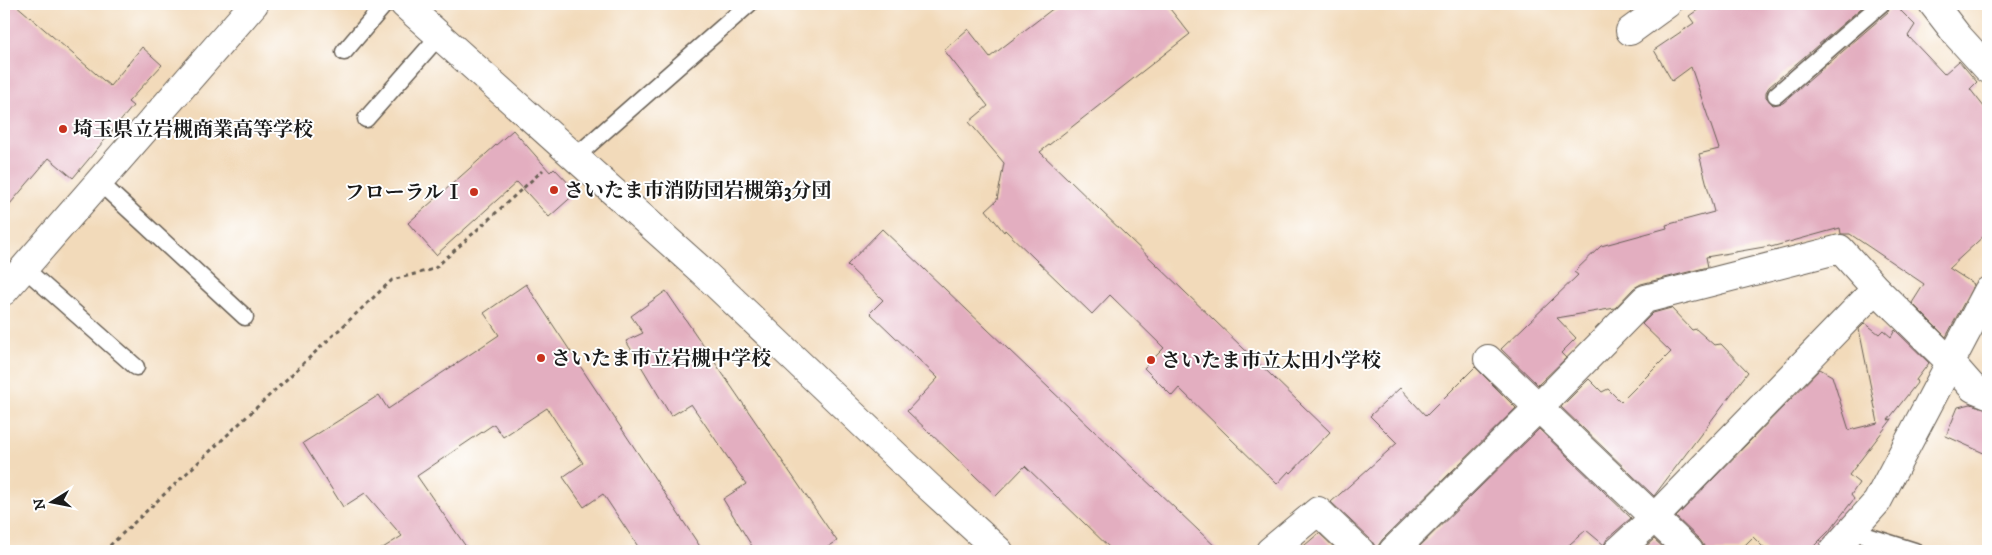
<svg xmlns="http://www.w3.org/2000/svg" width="1992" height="555" viewBox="0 0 1992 555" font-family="'IM FELL DW Pica','Noto Serif JP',serif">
  <rect width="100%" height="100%" fill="#fff"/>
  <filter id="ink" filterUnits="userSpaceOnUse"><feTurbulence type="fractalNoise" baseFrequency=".02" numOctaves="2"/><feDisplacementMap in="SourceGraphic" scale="10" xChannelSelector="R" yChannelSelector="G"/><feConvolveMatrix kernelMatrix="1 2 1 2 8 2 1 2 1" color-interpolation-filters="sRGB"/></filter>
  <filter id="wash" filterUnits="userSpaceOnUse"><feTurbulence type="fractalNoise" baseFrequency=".0096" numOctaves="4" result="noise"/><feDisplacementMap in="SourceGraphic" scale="20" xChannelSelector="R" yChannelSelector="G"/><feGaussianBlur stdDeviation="1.12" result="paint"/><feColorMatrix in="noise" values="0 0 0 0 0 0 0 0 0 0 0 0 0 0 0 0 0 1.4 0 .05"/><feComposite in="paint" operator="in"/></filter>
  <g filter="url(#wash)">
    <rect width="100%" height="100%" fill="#f2daba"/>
    <g id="blocks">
      <g fill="#e3aec0">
        <polygon points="4,4 15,4 110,86 142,47 162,65 128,102 133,106 73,178 49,158 4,211"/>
        <polygon points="1059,4 1166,4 1190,34 1040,152 1330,432 1291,473 1289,471 1277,484 1179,388 1172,396 1144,368 1164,348 1110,295 1092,314 1005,230 1004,232 986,210 997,200 1004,163 969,122 988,106 944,50 968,29 990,57"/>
        <polygon points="1706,4 1866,4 1769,87 1766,92 1766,97 1773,105 1783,103 1888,12 1891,4 1901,4 1901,11 1915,25 1908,36 1944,74 1959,61 1977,82 1970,89 1988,112 1988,232 1949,268 1974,284 1946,337 1912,303 1924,284 1850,234 1841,234 1840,228 1771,247 1770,246 1706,257 1708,267 1641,284 1634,288 1615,308 1557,318 1576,338 1561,353 1566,358 1538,385 1501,349 1578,275 1574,272 1601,246 1667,228 1666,225 1714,212 1699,154 1719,149 1691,67 1672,81 1654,50 1694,23 1689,16"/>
        <polygon points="513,130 550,172 554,168 577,192 549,217 517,182 436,255 408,223"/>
        <polygon points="882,229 945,289 1220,551 1113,551 1025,466 996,496 907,411 938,378 870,313 883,300 847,265"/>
        <polygon points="526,284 588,378 703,551 641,551 603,494 584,507 563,477 583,463 547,408 503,437 494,424 417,476 469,551 378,551 402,536 365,493 343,507 303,443 379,395 388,409 499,335 484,313"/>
        <polygon points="666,291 837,541 822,551 755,551 723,499 746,484 691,404 671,416 626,341 643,333 631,316"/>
        <polygon points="1671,308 1692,330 1696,329 1714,345 1721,344 1748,372 1654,496 1561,407 1589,379 1602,392 1608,389 1621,402 1671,352 1642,324 1653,313"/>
        <polygon points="1865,323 1879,334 1883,330 1891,337 1895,330 1929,363 1916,380 1917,383 1888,420 1892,419 1849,475 1859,483 1851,495 1854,499 1829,531 1809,551 1767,551 1753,537 1739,551 1704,551 1704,546 1700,540 1676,517 1820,369 1832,376 1849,430 1878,423 1859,329"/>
        <polygon points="1475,367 1516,408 1382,540 1378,546 1378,551 1375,551 1375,546 1371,540 1331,502 1397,443 1370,416 1400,388 1426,416"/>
        <polygon points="1971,404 1988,409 1988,455 1946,436 1958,407"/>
        <polygon points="1539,429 1631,518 1607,539 1604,545 1586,530 1562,551 1415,551"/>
        <polygon points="1319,533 1338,551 1298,551"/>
        <polygon points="1654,539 1667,551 1641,551"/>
      </g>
    </g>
  </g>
  <g filter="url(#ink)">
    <use href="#blocks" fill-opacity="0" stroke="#675e53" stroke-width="1"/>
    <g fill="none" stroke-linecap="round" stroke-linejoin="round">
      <defs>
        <g id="service">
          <polyline points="344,52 385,4"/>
          <polyline points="1776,95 1881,4"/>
          <polyline points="366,119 439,36"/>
          <polyline points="575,157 749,4"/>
          <polyline points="99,182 245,317"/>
          <polyline points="24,268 136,367"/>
          <polyline points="1852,531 1915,551"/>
        </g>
        <g id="minor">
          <polyline points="404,4 702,271 928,486 999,551"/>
          <polyline points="1933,4 1957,35 1988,69"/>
          <polyline points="1630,31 1667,4"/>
          <polyline points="1876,289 1951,363 1973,388 1988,394"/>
          <polyline points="4,291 254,4"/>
          <polyline points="1488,359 1689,551"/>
          <polyline points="1270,551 1318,511 1360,551"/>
          <polyline points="1393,551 1539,407 1645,299 1840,249 1876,289 1654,518 1618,551"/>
          <polyline points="1833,551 1877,502 1988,291"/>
        </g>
      </defs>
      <use href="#service" stroke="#675e53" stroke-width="19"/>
      <use href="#minor" stroke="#675e53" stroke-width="30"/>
      <polyline stroke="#675e53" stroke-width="3" stroke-dasharray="4 4" stroke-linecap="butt" points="104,551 392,280 434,269 543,170"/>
      <use href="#service" stroke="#fff" stroke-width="16"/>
      <use href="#minor" stroke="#fff" stroke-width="28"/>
    </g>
  </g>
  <g fill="#c8321e" stroke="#fff" stroke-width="2">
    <circle cx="63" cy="129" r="5"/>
    <circle cx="554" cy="190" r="5"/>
    <circle cx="474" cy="192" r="5"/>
    <circle cx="541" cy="358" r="5"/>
    <circle cx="1151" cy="360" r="5"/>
  </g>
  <g text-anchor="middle" stroke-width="4" stroke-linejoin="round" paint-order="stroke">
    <g font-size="20" font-weight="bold" fill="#1c1c1c" stroke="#fff" text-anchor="start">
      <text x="73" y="136">埼玉県立岩槻商業高等学校</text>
      <text x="564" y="197">さいたま市消防団岩槻第3分団</text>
      <text x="464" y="199" text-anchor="end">フローラルⅠ</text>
      <text x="551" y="365">さいたま市立岩槻中学校</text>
      <text x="1161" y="367">さいたま市立太田小学校</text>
    </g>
  </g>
  <rect width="1992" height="555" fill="none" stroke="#fff" stroke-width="20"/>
  <g transform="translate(52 502) rotate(260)" stroke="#ffffff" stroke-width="4" paint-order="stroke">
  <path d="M0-4L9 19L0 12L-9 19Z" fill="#1c1c1c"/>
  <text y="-8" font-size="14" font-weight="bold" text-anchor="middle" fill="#1c1c1c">N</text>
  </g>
</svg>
